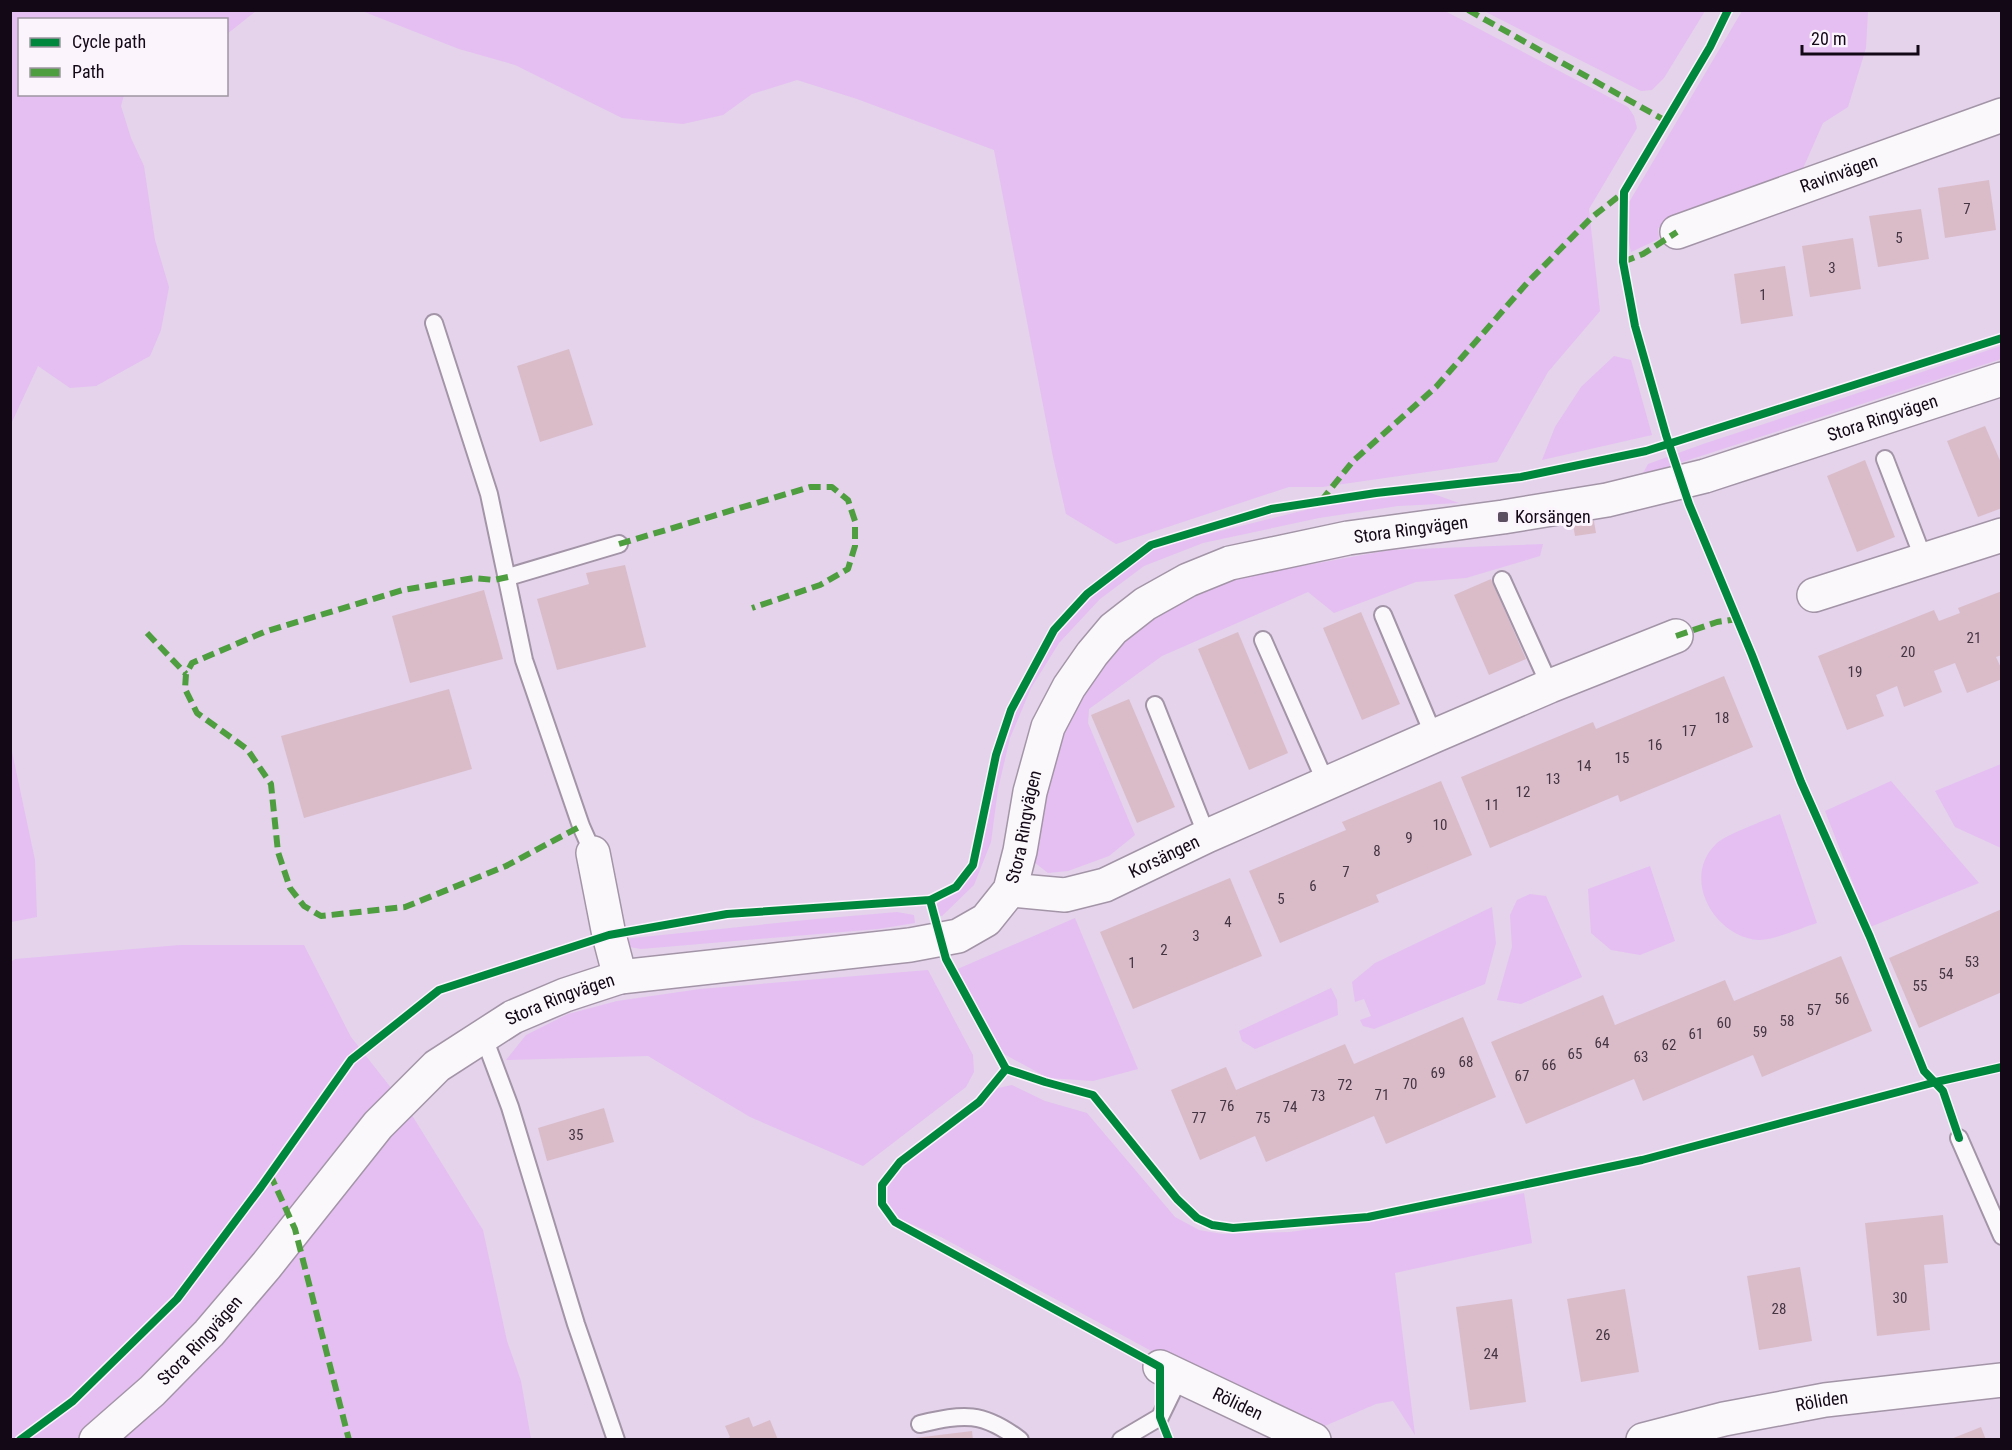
<svg xmlns="http://www.w3.org/2000/svg" width="2012" height="1450" viewBox="0 0 2012 1450" font-family="'Roboto Condensed',sans-serif">
  <rect width="100%" height="100%" fill="#e4d3eb"/>
  <g fill="#e5bff2">
    <polygon points="11,10 256,11 227,34 226,20 20,20 20,94 124,95 121,106 131,138 144,166 155,240 169,287 161,330 150,356 96,386 70,388 38,366 11,424"/>
    <polygon points="362,11 1445,11 1628,107 1634,116 1637,128 1589,209 1600,311 1548,372 1497,462 1322,487 1289,487 1116,544 1066,514 1053,457 994,150 857,99 797,80 752,94 723,115 683,124 622,118 515,65 459,49"/>
    <polygon points="1484,11 1705,11 1664,78 1652,90 1641,91"/>
    <polygon points="1742,11 1868,11 1866,48 1848,107 1823,123 1801,173 1658,228 1659,239 1631,252 1625,224 1628,204"/>
    <polygon points="2001,346 2001,359 1642,475 1648,464 1703,444"/>
    <polygon points="1614,356 1631,360 1652,435 1542,460 1555,427 1581,387"/>
    <polygon points="1425,491 1459,503 1398,506 1319,518 1203,543 1144,566 1100,599 1059,643 1031,688 1010,738 998,789 991,842 974,885 942,916 936,915 934,910 936,905 968,876 982,828 990,769 999,732 1014,695 1031,663 1052,634 1079,602 1104,577 1139,555 1172,543 1330,504"/>
    <polygon points="1543,544 1540,556 1466,578 1416,582 1334,613 1308,592 1162,656 1089,709 1088,723 1135,835 1109,856 1068,871 1048,873 1034,862 1040,796 1066,712 1105,658 1147,613 1214,582 1390,550"/>
    <polygon points="11,747 35,860 37,917 11,922"/>
    <polygon points="2001,764 2001,848 1955,827 1935,791"/>
    <polygon points="1891,781 1979,883 1870,927 1825,811"/>
    <path d="M1780 814 1817 923C1804 927 1771 941 1759 940 1714 937 1680 877 1717 843 1727 834 1766 820 1780 814Z"/>
    <polygon points="1650,866 1675,941 1640,955 1611,950 1591,933 1588,889"/>
    <polygon points="1530,894 1546,896 1582,977 1521,1004 1497,1000 1512,947 1510,915 1517,900"/>
    <polygon points="1492,907 1496,943 1485,984 1374,1029 1363,1026 1360,1020 1371,1016 1364,999 1355,1002 1352,982 1375,963"/>
    <polygon points="897,912 914,915 915,923 878,929 641,949 624,946 623,939 816,919"/>
    <polygon points="1075,918 1138,1069 1093,1081 1048,1078 993,1048 953,971"/>
    <polygon points="180,945 304,945 351,1037 410,1112 483,1230 507,1341 521,1381 531,1439 11,1440 11,962 15,959"/>
    <polygon points="928,970 973,1055 974,1072 966,1087 863,1166 750,1117 648,1056 506,1060 526,1035 568,1014 617,1001 700,989"/>
    <polygon points="1331,988 1337,1000 1338,1015 1255,1049 1242,1041 1239,1031"/>
    <polygon points="1012,1085 1045,1101 1087,1113 1175,1217 1199,1230 1222,1234 1290,1232 1431,1212 1524,1193 1532,1243 1395,1273 1415,1435 1393,1401 1376,1404 1320,1428 1157,1354 941,1237 895,1217 883,1208 879,1197 881,1182 998,1088"/>
  </g>
  <g fill="#dabcc9">
    <polygon points="1989,180 1996,230 1945,238 1938,188"/>
    <polygon points="1921,209 1929,259 1878,267 1869,216"/>
    <polygon points="1853,238 1861,289 1810,297 1802,246"/>
    <polygon points="1785,266 1793,316 1741,324 1734,274"/>
    <polygon points="569,349 593,425 540,442 517,366"/>
    <polygon points="1985,426 2002,465 2002,508 1978,517 1947,441"/>
    <polygon points="1865,460 1895,537 1857,552 1827,476"/>
    <polygon points="1594,521 1596,533 1575,536 1573,524"/>
    <polygon points="625,565 646,647 557,670 537,599 589,584 586,573"/>
    <polygon points="1491,579 1526,659 1489,675 1454,595"/>
    <polygon points="484,590 503,659 410,683 392,616"/>
    <polygon points="2002,591 2002,655 1996,657 2002,670 2002,679 1967,693 1955,663 1934,671 1942,692 1904,707 1897,686 1876,695 1884,716 1847,730 1818,656 1934,610 1939,621 1960,613 1958,608"/>
    <polygon points="1361,612 1400,704 1362,720 1323,628"/>
    <polygon points="1238,632 1288,753 1249,770 1198,649"/>
    <polygon points="1724,676 1753,747 1620,802 1618,795 1490,848 1461,777 1593,722 1596,729"/>
    <polygon points="449,689 472,769 304,818 281,736"/>
    <polygon points="1129,699 1175,807 1137,823 1091,715"/>
    <polygon points="1441,781 1472,855 1376,895 1379,902 1280,943 1249,871 1346,830 1342,822"/>
    <polygon points="1230,878 1262,956 1133,1009 1100,932"/>
    <polygon points="2002,909 2002,992 1919,1028 1889,958"/>
    <polygon points="1841,956 1872,1031 1762,1077 1753,1055 1643,1101 1634,1079 1526,1124 1491,1042 1603,995 1615,1025 1725,980 1734,1001"/>
    <polygon points="1463,1017 1496,1097 1386,1144 1374,1116 1266,1162 1255,1136 1200,1160 1171,1090 1226,1067 1236,1090 1345,1044 1354,1064"/>
    <polygon points="604,1108 614,1142 547,1161 538,1128"/>
    <polygon points="1943,1215 1948,1263 1924,1265 1930,1330 1877,1336 1865,1223"/>
    <polygon points="1800,1267 1812,1341 1759,1350 1747,1276"/>
    <polygon points="1625,1289 1639,1372 1581,1382 1567,1299"/>
    <polygon points="1512,1299 1526,1402 1470,1410 1456,1307"/>
    <polygon points="749,1417 753,1427 770,1420 778,1440 725,1440 730,1437 725,1426"/>
    <polygon points="1981,1427 1986,1440 1951,1440 1951,1439"/>
    <polygon points="972,1431 973,1440 915,1440 915,1438"/>
  </g>
  <g fill="none" stroke-linecap="round" stroke-linejoin="round">
    <defs>
      <g id="lane">
        <polyline points="434,323 489,494 524,660 581,826 593,853"/>
        <polyline points="1885,459 1924,560"/>
        <polyline points="508,577 619,544"/>
        <polyline points="1502,580 1550,686"/>
        <polyline points="1383,615 1434,736"/>
        <polyline points="1263,640 1326,783"/>
        <polyline points="1155,705 1207,836"/>
        <polyline points="483,1035 510,1107 576,1324 616,1440"/>
        <polyline points="1959,1138 2002,1236"/>
        <path d="M920 1424C964 1414 982 1411 1020 1440"/>
        <polyline points="1121,1440 1160,1417 1180,1376"/>
      </g>
      <g id="street">
        <path id="s1" d="M1677 232 2002 115"/>
        <polyline points="1814,595 2002,535"/>
        <polyline points="593,853 609,935 620,977"/>
        <path id="s2" d="M1010 890 1065 895 1105 885 1207 836 1434 736 1550 686 1676 636"/>
        <path id="s3" d="M1160 1367 1314 1440"/>
        <path id="s4" d="M96 1440 152 1391 209 1333 266 1266 378 1125 437 1066 513 1017 565 995 620 977 910 945 958 936 986 920 1010 890 1020 851 1030 792 1048 727 1069 687 1092 654 1113 629 1145 604 1188 580 1230 563 1348 538 1503 517 1607 500 1705 476 2002 379"/>
        <path id="s5" d="M1643 1440 1724 1419 1825 1400 2002 1380"/>
      </g>
    </defs>
    <use href="#lane" stroke="#a395a7" stroke-width="20"/>
    <use href="#street" stroke="#a395a7" stroke-width="36"/>
    <use href="#lane" stroke="#fbf8fc" stroke-width="16"/>
    <use href="#street" stroke="#fbf8fc" stroke-width="33"/>
    <g stroke="#4e9e40" stroke-width="6" stroke-dasharray="12 6" stroke-linecap="butt">
      <polyline points="1468,10 1666,121"/>
      <polyline points="1623,262 1643,254 1677,232"/>
      <polyline points="1321,501 1353,461 1436,387 1528,282 1591,218 1624,192"/>
      <polyline points="619,544 810,487 832,487 848,500 855,521 855,546 848,569 820,585 752,608"/>
      <polyline points="508,577 494,580 474,578 403,590 264,632 192,663 186,674 185,689 197,713 247,749 271,784 278,852 290,888 304,906 321,916 405,907 506,866 581,826"/>
      <polyline points="147,633 186,674"/>
      <polyline points="1676,636 1717,622 1737,619"/>
      <polyline points="270,1174 295,1229 349,1440"/>
    </g>
    <defs>
      <g id="cycleway">
        <polyline points="1728,10 1710,47 1624,192 1623,262 1635,326 1666,435 1689,504 1752,655 1801,782 1870,937 1924,1071 1943,1091 1959,1138"/>
        <polyline points="930,900 946,959 1006,1069"/>
        <polyline points="20,1440 73,1401 177,1299 261,1187 351,1060 439,990 609,935 727,914 930,900 956,887 973,865 996,755 1011,710 1054,630 1087,594 1151,545 1271,509 1376,493 1521,477 1646,451 2002,338"/>
        <polyline points="1169,1440 1160,1417 1160,1367 895,1222 882,1204 882,1185 900,1162 979,1102 1006,1069 1045,1082 1093,1095 1177,1199 1197,1218 1212,1225 1233,1228 1368,1217 1537,1182 1642,1160 1936,1082 2002,1067"/>
      </g>
    </defs>
    <use href="#cycleway" stroke="#fbf4fd" stroke-width="11"/>
    <use href="#cycleway" stroke="#00873e" stroke-width="8"/>
  </g>
  <rect fill="#5c4f61" stroke="#fbf4fd" stroke-width="2" x="1497" y="511" width="12" height="12" rx="3"/>
  <g text-anchor="middle" stroke-width="6" stroke-linejoin="round" paint-order="stroke">
    <g font-size="15" fill="#453543">
      <text x="1967" y="214">7</text>
      <text x="1899" y="243">5</text>
      <text x="1832" y="273">3</text>
      <text x="1763" y="300">1</text>
      <text x="1974" y="643">21</text>
      <text x="1908" y="657">20</text>
      <text x="1855" y="677">19</text>
      <text x="1722" y="723">18</text>
      <text x="1689" y="736">17</text>
      <text x="1655" y="750">16</text>
      <text x="1622" y="763">15</text>
      <text x="1584" y="771">14</text>
      <text x="1553" y="784">13</text>
      <text x="1523" y="797">12</text>
      <text x="1492" y="810">11</text>
      <text x="1440" y="830">10</text>
      <text x="1409" y="843">9</text>
      <text x="1377" y="856">8</text>
      <text x="1346" y="877">7</text>
      <text x="1313" y="891">6</text>
      <text x="1281" y="904">5</text>
      <text x="1228" y="927">4</text>
      <text x="1196" y="941">3</text>
      <text x="1164" y="955">2</text>
      <text x="1972" y="967">53</text>
      <text x="1132" y="968">1</text>
      <text x="1946" y="979">54</text>
      <text x="1920" y="991">55</text>
      <text x="1842" y="1004">56</text>
      <text x="1814" y="1015">57</text>
      <text x="1787" y="1026">58</text>
      <text x="1724" y="1028">60</text>
      <text x="1760" y="1037">59</text>
      <text x="1696" y="1039">61</text>
      <text x="1602" y="1048">64</text>
      <text x="1669" y="1050">62</text>
      <text x="1575" y="1059">65</text>
      <text x="1641" y="1062">63</text>
      <text x="1466" y="1067">68</text>
      <text x="1549" y="1070">66</text>
      <text x="1438" y="1078">69</text>
      <text x="1522" y="1081">67</text>
      <text x="1410" y="1089">70</text>
      <text x="1345" y="1090">72</text>
      <text x="1382" y="1100">71</text>
      <text x="1318" y="1101">73</text>
      <text x="1227" y="1111">76</text>
      <text x="1290" y="1112">74</text>
      <text x="1199" y="1123">77</text>
      <text x="1263" y="1123">75</text>
      <text x="576" y="1140">35</text>
      <text x="1900" y="1303">30</text>
      <text x="1779" y="1314">28</text>
      <text x="1603" y="1340">26</text>
      <text x="1491" y="1359">24</text>
    </g>
    <g font-size="18" fill="#130816" stroke="#fbf4fd">
      <text dy="6" stroke="none"><textPath href="#s1" startOffset="172">Ravinvägen</textPath></text>
      <text dy="6" stroke="none"><textPath href="#s4" startOffset="2214">Stora Ringvägen</textPath></text>
      <text dy="6" stroke="none"><textPath href="#s4" startOffset="1728">Stora Ringvägen</textPath></text>
      <text dy="6" stroke="none"><textPath href="#s4" startOffset="1188">Stora Ringvägen</textPath></text>
      <text dy="6" stroke="none"><textPath href="#s2" startOffset="162">Korsängen</textPath></text>
      <text dy="6" stroke="none"><textPath href="#s4" startOffset="648">Stora Ringvägen</textPath></text>
      <text dy="6" stroke="none"><textPath href="#s4" startOffset="144">Stora Ringvägen</textPath></text>
      <text dy="6" stroke="none"><textPath href="#s5" startOffset="183">Röliden</textPath></text>
      <text dy="6" stroke="none"><textPath href="#s3" startOffset="86">Röliden</textPath></text>
    </g>
    <g font-size="18" fill="#130816" stroke="#fbf4fd" text-anchor="start">
      <text x="1515" y="523">Korsängen</text>
    </g>
  </g>
  <rect width="2012" height="1450" fill="none" stroke="#130816" stroke-width="24"/>
  <rect x="18" y="18" width="210" height="78" fill="#fbf4fd" stroke="#9e96a1" stroke-width="1.5"/>
  <rect x="30" y="38" width="30" height="9" fill="#00873e" stroke="#9e96a1" stroke-width="1.5"/>
  <text x="72" y="48" font-size="18" fill="#130816">Cycle path</text>
  <rect x="30" y="68" width="30" height="9" fill="#4e9e40" stroke="#9e96a1" stroke-width="1.5"/>
  <text x="72" y="78" font-size="18" fill="#130816">Path</text>
  <path d="M1802 45v9h116v-9" fill="none" stroke="#130816" stroke-width="3"/>
  <text x="1811" y="45" font-size="18" fill="#130816" stroke="#fbf4fd" stroke-width="4.5" paint-order="stroke">20 m</text>
</svg>
